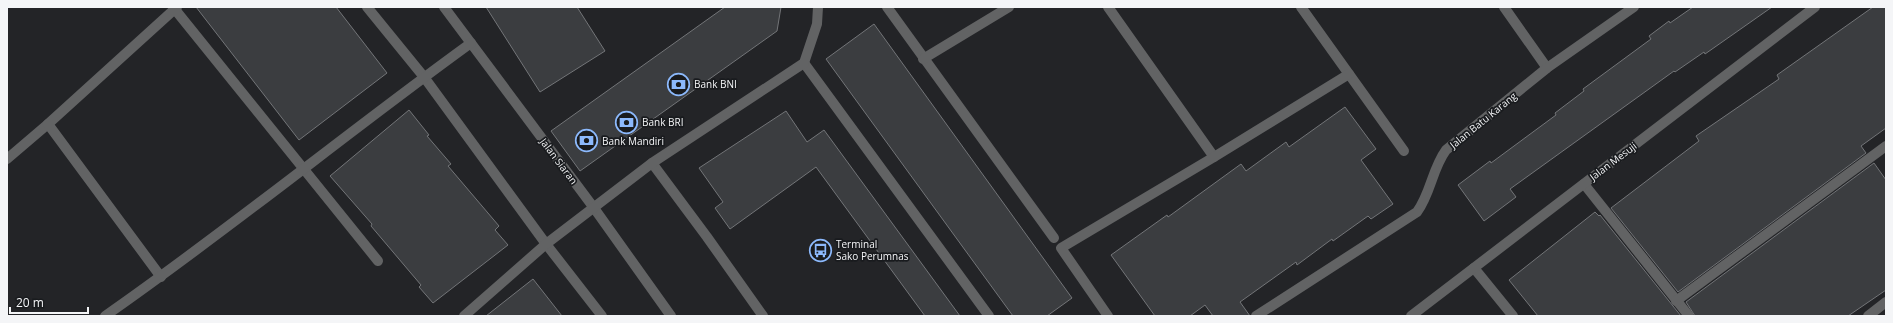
<svg xmlns="http://www.w3.org/2000/svg" width="1893" height="323" viewBox="0 0 1893 323" font-family="'Open Sans',sans-serif">
  <rect width="100%" height="100%" fill="#232427"/>
  <g fill="#3b3d40" stroke="#737578">
    <polygon points="196,7 336,7 387,73 299,140"/>
    <polygon points="486,7 577,7 605,51 540,92"/>
    <polygon points="725,7 781,7 777,31 580,171 551,131"/>
    <polygon points="1693,7 1772,7 1705,54 1704,52 1675,72 1674,71 1510,189 1516,197 1484,221 1458,185 1490,161 1491,163 1556,115 1555,113 1584,91 1583,89 1651,39 1649,36 1669,21 1670,23"/>
    <polygon points="1873,7 1886,7 1886,128 1861,146 1866,153 1678,292 1611,208 1699,141 1696,136 1779,79 1777,75"/>
    <polygon points="874,24 1072,298 1047,316 1013,316 826,59"/>
    <polygon points="1345,107 1376,149 1361,160 1393,204 1371,219 1368,216 1333,241 1332,239 1297,265 1296,262 1240,302 1250,316 1213,316 1205,305 1190,316 1155,316 1111,255 1167,215 1168,217 1241,164 1246,171 1286,142 1289,147"/>
    <polygon points="409,110 429,135 427,136 451,164 448,166 499,226 495,230 508,245 433,303 419,287 421,285 371,226 372,224 330,176"/>
    <polygon points="786,111 807,142 824,130 960,316 925,316 816,167 730,229 715,208 723,202 699,168"/>
    <polygon points="1874,163 1886,180 1886,290 1848,316 1695,316 1686,302"/>
    <polygon points="1595,212 1599,216 1600,215 1681,316 1538,316 1509,280"/>
    <polygon points="533,279 562,316 486,316"/>
  </g>
  <g fill="none" stroke-linecap="round" stroke-linejoin="round">
    <g stroke="#626364" stroke-width="10">
      <polyline points="173,7 378,261"/>
      <polyline points="367,7 424,77 546,244 602,316"/>
      <polyline points="444,7 594,208 671,316"/>
      <polyline points="887,7 1054,238"/>
      <polyline points="1108,7 1214,157"/>
      <polyline points="1301,7 1404,151"/>
      <polyline points="1504,7 1547,68"/>
      <polyline points="923,59 1009,7"/>
      <polyline points="804,63 989,316"/>
      <polyline points="7,159 48,124"/>
      <polyline points="652,163 707,237 763,316"/>
      <polyline points="1584,184 1689,316"/>
      <polyline points="1474,268 1513,316"/>
      <polyline points="161,277 48,124 177,7"/>
      <polyline points="1676,301 1886,146"/>
      <path d="M105 316C230 229 348 132 471 43"/>
      <polyline points="464,316 546,244 652,163 804,63 817,24 818,7"/>
      <polyline points="1108,316 1061,248 1214,157 1349,74"/>
      <path d="M1256 316 1417 212C1431 193 1432 169 1446 150L1547 68 1634 7"/>
      <polyline points="1411,316 1815,7"/>
      <polyline points="1868,316 1886,302"/>
    </g>
  </g>
  <defs>
    <symbol id="bank-ring" viewBox="-11 -11 22 22"><circle r="9.5" fill="#191b1e" stroke="#8cb9fc" stroke-width="1.5"/><path d="M-6-4H6V4H-6ZM0-2.3a2.3 2.3 0 1 0 0 4.6a2.3 2.3 0 1 0 0-4.6Z" fill="#8cb9fc"/></symbol>
    <symbol id="bus-ring" viewBox="-11 -11 22 22"><circle r="9.5" fill="#191b1e" stroke="#8cb9fc" stroke-width="1.5"/><path d="M-5-6H5V4H4V6H2V4H-2V6H-4V4H-5ZM-3.5-4V0h7V-4ZM-3.5 1.2v1.5H-2V1.2ZM2 1.2v1.5H3.5V1.2Z" fill="#8cb9fc"/></symbol>
  </defs>
  <g fill-rule="evenodd">
    <use href="#bank-ring" x="666" y="72" width="25" height="25"/>
    <use href="#bank-ring" x="614" y="110" width="25" height="25"/>
    <use href="#bank-ring" x="574" y="128" width="25" height="25"/>
    <use href="#bus-ring" x="808" y="238" width="25" height="25"/>
  </g>
  <g text-anchor="middle" stroke-width="3.5" stroke-linejoin="round" paint-order="stroke">
    <g font-size="10" fill="#f4f5f7" stroke="#191b1e" text-anchor="start">
      <text x="694" y="88">Bank BNI</text>
      <text x="642" y="126">Bank BRI</text>
      <text x="602" y="145">Bank Mandiri</text>
      <text x="836" y="248">Terminal<tspan x="836" dy="12">Sako Perumnas</tspan></text>
    </g>
    <g font-size="10" fill="#f4f5f7" stroke="#191b1e">
      <text transform="translate(1483 120) rotate(-39)" y="4">Jalan Batu Karang</text>
      <text transform="translate(559 161) rotate(53)" y="4">Jalan Siaran</text>
      <text transform="translate(1613 161) rotate(-37)" y="4">Jalan Mesuji</text>
    </g>
  </g>
  <rect width="1893" height="323" fill="none" stroke="#f4f5f7" stroke-width="16"/>
  <path d="M10 307v6h78v-6" fill="none" stroke="#f4f5f7" stroke-width="2"/>
  <text x="16" y="307" font-size="12" fill="#f4f5f7" stroke="#191b1e" stroke-width="3" paint-order="stroke">20 m</text>
</svg>
